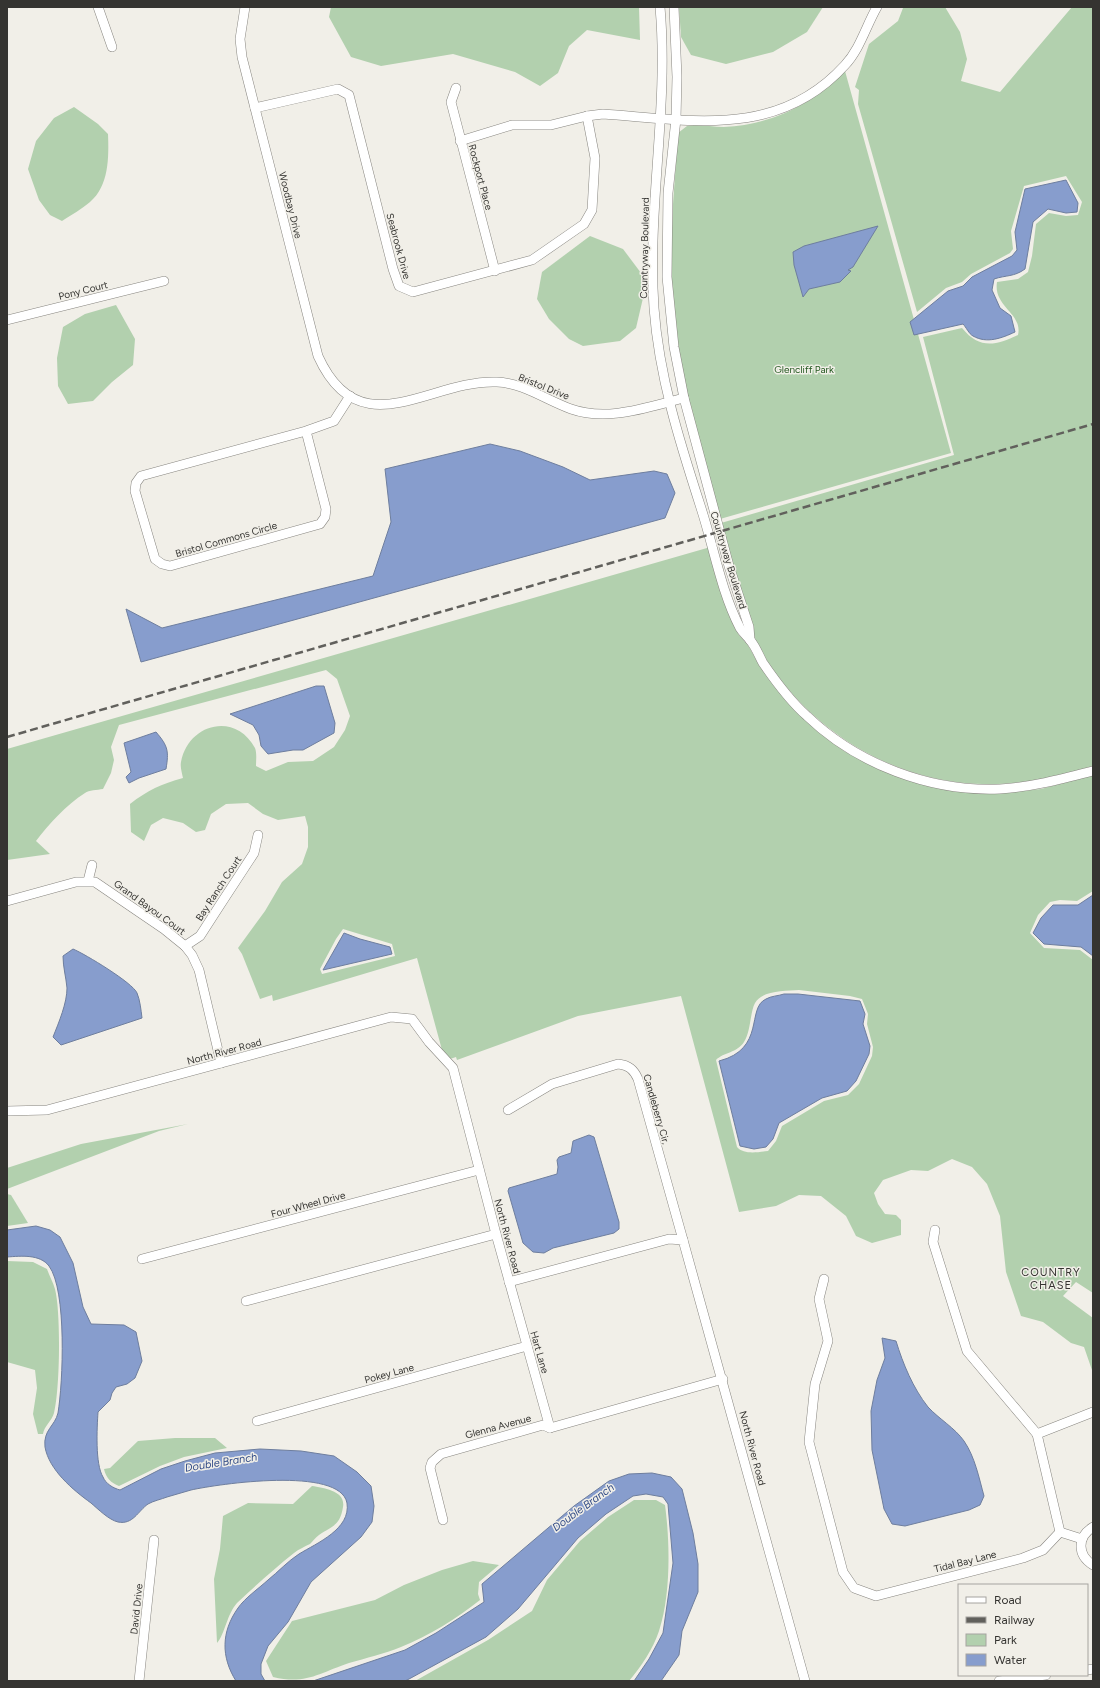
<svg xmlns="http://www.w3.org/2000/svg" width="1100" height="1688" viewBox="0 0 1100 1688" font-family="Figtree,sans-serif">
  <rect width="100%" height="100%" fill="#f1efe8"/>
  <g fill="#b2d0ae" fill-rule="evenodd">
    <polygon points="331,7 639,7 640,40 587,30 569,46 558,73 540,86 515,72 453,54 381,66 351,57 329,17"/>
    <polygon points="679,7 823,7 807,32 773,52 726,64 691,55 681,37"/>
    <path d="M907 7H945L960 32 967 59 961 81 1000 92 1072 7H1093V766C1062 775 1031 783 998 784 917 787 840 750 788 689 776 675 763 659 756 641 741 605 732 562 721 523L954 455 923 337 962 328C979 349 995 346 1018 335 1023 313 993 307 997 282L1018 279 1028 272 1032 256 1036 224 1049 213 1066 216 1078 215 1082 202 1066 176 1024 186 1011 231 1013 249 1010 253 971 274 962 282 946 288 917 312 858 104 859 90 855 87 869 44 898 21 903 8Z"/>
    <path d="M845 71 951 453 720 519 683 379 676 335 670 275 673 204 678 133 687 126C699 124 711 127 724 127 771 125 813 104 845 71Z"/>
    <path d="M74 107 98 124 108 134C109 157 109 186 90 202 82 209 71 215 62 221L50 215 39 200 28 169 36 141 54 118Z"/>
    <polygon points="590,236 623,249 641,273 643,298 636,328 620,341 583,346 569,339 549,319 537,299 542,272"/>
    <polygon points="116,305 135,339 133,365 112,382 93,401 68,404 58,386 57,358 63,327 85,314"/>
    <path d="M708 546 725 602 739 635 748 645 760 667 823 734 844 751 878 768 999 793 1041 789 1093 775V891L1077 901 1060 900 1050 902 1038 915 1030 933 1044 948 1080 950 1093 960V1293L1076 1282 1063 1296 1093 1318V1373L1084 1347 1071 1343 1043 1322 1021 1316 1006 1272 1000 1216 987 1184 972 1167 952 1159 928 1171 911 1170 883 1180 874 1193 878 1204 885 1214 896 1215 901 1220V1235L872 1243 856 1236 846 1216 821 1196 799 1195 776 1206 739 1212 681 996 578 1016 457 1060 456 1057 450 1059 442 1050 417 958 273 1001 272 995 260 999 242 954 238 948 265 911 282 882 302 864 308 847V827L305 816 278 820 263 814 248 803 226 804 211 814 205 830 196 832 183 823 163 818 151 825 144 841 131 832 130 804C148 790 161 784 183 778 182 773 180 767 181 762 188 724 235 711 255 748 257 753 256 761 256 766L266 771 288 762 313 761 334 747 345 730 350 716 337 679 326 670 119 725 111 747 114 760 111 773 103 789C97 790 89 790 85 793 66 805 49 824 36 841L50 854 7 860V749L707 548ZM343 929 392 944 395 956 322 974 320 969 336 939ZM799 990 850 996 862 999 868 1014 867 1024 873 1047 872 1056 859 1084 848 1095 824 1101 782 1126 776 1141 768 1151C758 1152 744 1155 737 1147L716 1060C724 1052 737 1053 744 1042 751 1031 750 1012 755 1003 763 990 785 991 799 990Z"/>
    <polygon points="188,1124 159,1131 7,1189 7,1168 81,1144"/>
    <polygon points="7,1194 11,1195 28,1223 7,1226"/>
    <path d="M7 1261 33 1262 47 1269C49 1275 53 1282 55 1289 61 1312 60 1389 54 1413 52 1421 44 1426 43 1434H38L33 1414 37 1388 35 1370 7 1362Z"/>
    <path d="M175 1438H215L227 1448 184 1457 160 1466 119 1486C111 1483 106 1478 104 1469L110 1468 138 1441Z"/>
    <path d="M312 1486C324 1488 346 1491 343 1507 340 1526 332 1526 319 1535 315 1538 313 1541 310 1544 304 1547 299 1549 294 1553 274 1569 255 1586 237 1603 227 1614 225 1634 217 1643L214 1579 220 1549 223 1516 248 1503 293 1504Z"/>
    <path d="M634 1500H656L665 1505C670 1542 671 1595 659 1631 653 1649 641 1667 629 1681H415L488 1640 532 1611 547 1580 580 1541 608 1517Z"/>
    <path d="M473 1561 499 1565 479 1582 478 1594 480 1600C457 1618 429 1636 401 1647 384 1654 366 1658 349 1663 319 1673 306 1685 273 1677L266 1661 292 1621 375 1600 404 1585 442 1570Z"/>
  </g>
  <g fill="#879dcd" stroke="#6e7e9e">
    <path d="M1066 180 1078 203 1077 212 1066 213 1048 209 1033 222 1025 269C1014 277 1006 275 994 279L992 290 1000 308 1011 316 1015 332C1002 338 987 344 973 336 969 334 966 327 963 324L914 335 910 322 948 291 963 286 972 277 1012 256 1017 250 1015 232 1025 189Z"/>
    <polygon points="878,226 853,267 848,270 851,271 840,282 809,289 803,297 794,265 793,252 804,246"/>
    <polygon points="490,444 520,451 563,467 590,480 654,471 667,474 675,493 665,518 141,662 126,609 162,628 373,576 391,522 385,469"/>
    <polygon points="316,686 324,686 335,723 334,733 303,750 293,750 268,754 261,746 259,735 253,725 230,714"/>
    <path d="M156 732C168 746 169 751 166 769L139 778 129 783 126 777 131 772 124 743Z"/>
    <polygon points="1093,895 1093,956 1081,947 1044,944 1033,933 1041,918 1053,905 1078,905"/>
    <polygon points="344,933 360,939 390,947 392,954 323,970"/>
    <path d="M73 949C85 954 133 983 137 993 140 1000 141 1010 142 1018L61 1045 53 1037C59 1022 67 1003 67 988 66 977 63 967 63 956Z"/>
    <path d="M784 994H798L860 1001 865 1014 863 1024 870 1046 869 1054 856 1081 847 1091 822 1098 779 1123 773 1139 766 1147 754 1149 740 1146 719 1061C766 1049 746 1008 766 999 771 996 778 996 784 994Z"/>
    <polygon points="589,1135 594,1137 619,1222 619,1229 614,1233 553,1248 544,1253 533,1252 523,1243 508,1191 509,1188 557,1174 558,1167 557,1160 559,1157 571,1153 573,1141"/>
    <path d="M36 1226 50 1230 60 1237 73 1263 83 1307 91 1324 124 1325 136 1332 142 1361 135 1378 127 1384 116 1387 112 1393 110 1400 98 1412C97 1428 95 1464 103 1477 106 1484 113 1488 120 1490L161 1469 185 1461 215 1453 260 1449 301 1451 334 1456 357 1472 371 1486 374 1506 372 1522 361 1537 311 1582 288 1622 268 1646 261 1664V1674L265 1681H236C221 1657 221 1632 238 1608 245 1598 258 1589 268 1580 278 1572 288 1561 299 1554 317 1543 351 1529 347 1503 340 1466 218 1484 191 1490 183 1492 175 1495 167 1497 162 1499 153 1501 148 1504 138 1511 133 1525 118 1522 109 1520 98 1509 91 1503 73 1490 49 1470 45 1447 43 1430 55 1426 58 1413 63 1383 67 1290 49 1266 40 1254 21 1256 7 1257V1230Z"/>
    <path d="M882 1338 896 1341C903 1364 913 1388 928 1407 939 1419 955 1428 964 1441 975 1457 979 1478 984 1496L980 1505 969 1510 905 1526 892 1524 884 1509 872 1450 871 1411 877 1380 885 1358Z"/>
    <polygon points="652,1473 671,1477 682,1489 693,1533 698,1564 698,1592 682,1631 679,1655 661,1681 634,1681 649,1659 663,1633 673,1563 668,1504 663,1497 646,1494 633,1496 606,1514 578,1538 518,1609 486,1637 409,1679 405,1681 313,1681 405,1650 436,1633 484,1602 482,1584 574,1506 609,1481 629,1474"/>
  </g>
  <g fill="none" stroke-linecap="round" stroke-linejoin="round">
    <defs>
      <g id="minor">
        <polyline points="98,7 112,47"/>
        <path d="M245 7 240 39 242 57 318 356C360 449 430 379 497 382 523 383 546 400 571 409 608 422 647 407 684 398"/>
        <path d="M660 7C669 108 647 207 654 308 659 377 680 443 701 508 714 548 721 591 740 628 743 633 747 636 750 640 756 647 759 656 763 663 776 682 790 701 807 716 857 764 930 792 1000 789 1032 787 1062 779 1093 771"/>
        <polyline points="674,7 677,77 676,119 668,193 667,277 674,347 684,398 729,566 749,627 750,640"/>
        <polyline points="456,88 451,102 495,271"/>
        <polyline points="255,108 338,89 349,95 393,269 399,286 413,292 532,260 584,224 592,210 595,158 587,116"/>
        <path d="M460 141 512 125H551L587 116 603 114C691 120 778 139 845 65 860 49 866 26 877 7"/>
        <polyline points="7,320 164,281"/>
        <polyline points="306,431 326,509 325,517 320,524 170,566 162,564 155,559 135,491 136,483 141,476 306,431 334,421 350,396"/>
        <polyline points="88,881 92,865"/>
        <polyline points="7,901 76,882 95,882 164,929 185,946 192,955 199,970 221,1063"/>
        <polyline points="185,946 200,936 220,905 254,853 258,835"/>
        <path d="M508 1110 552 1084 618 1064C629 1065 634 1070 638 1079L683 1240"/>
        <polyline points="7,1111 47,1110 391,1017 412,1019 429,1042 453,1068 496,1234 550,1428"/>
        <polyline points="142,1259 479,1170"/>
        <polyline points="824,1279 819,1299 828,1341 815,1384 809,1442 843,1572 854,1588 876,1596 1023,1558 1043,1550 1060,1532 1037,1434 967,1351 933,1242 935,1230"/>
        <polyline points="509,1282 669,1239 683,1240 805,1681"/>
        <polyline points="246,1301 496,1234"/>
        <polyline points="257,1421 527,1346"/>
        <polyline points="1037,1434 1093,1412"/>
        <polyline points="443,1520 430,1468 432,1462 441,1454 543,1425 550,1428 723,1379"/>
        <path d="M1093 1527C1077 1537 1077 1555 1093 1565"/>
        <polyline points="1060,1532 1082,1539"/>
        <polyline points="1087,1670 1093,1669"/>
        <polyline points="139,1681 154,1540"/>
        <polyline points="999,1681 1046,1675"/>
      </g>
    </defs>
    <use href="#minor" stroke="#888680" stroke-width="10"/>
    <use href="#minor" stroke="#fff" stroke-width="9"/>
    <polyline stroke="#61605c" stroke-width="2.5" stroke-dasharray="8 4" stroke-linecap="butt" points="7,737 1093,424"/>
  </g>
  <g text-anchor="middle" stroke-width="3" stroke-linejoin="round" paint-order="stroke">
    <g font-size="10" fill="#353431" stroke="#f1efe8">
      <text transform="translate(481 177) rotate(75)" y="4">Rockport Place</text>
      <text transform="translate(291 205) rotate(76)" y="4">Woodbay Drive</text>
      <text transform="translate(399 246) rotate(75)" y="4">Seabrook Drive</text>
      <text transform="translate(644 248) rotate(-89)" y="4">Countryway Boulevard</text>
      <text transform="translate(83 290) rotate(-14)" y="4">Pony Court</text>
      <text transform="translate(544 386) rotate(22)" y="4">Bristol Drive</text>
      <text transform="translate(226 539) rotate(-16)" y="4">Bristol Commons Circle</text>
      <text transform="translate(729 560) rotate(73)" y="4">Countryway Boulevard</text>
      <text transform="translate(218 888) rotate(-57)" y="4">Bay Ranch Court</text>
      <text transform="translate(150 907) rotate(36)" y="4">Grand Bayou Court</text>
      <text transform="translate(224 1051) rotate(-15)" y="4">North River Road</text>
      <text transform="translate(657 1109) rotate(74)" y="4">Candleberry Cir,</text>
      <text transform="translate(308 1204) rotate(-15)" y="4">Four Wheel Drive</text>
      <text transform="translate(508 1236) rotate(75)" y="4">North River Road</text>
      <text transform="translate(540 1352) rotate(74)" y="4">Hart Lane</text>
      <text transform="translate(389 1373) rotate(-15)" y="4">Pokey Lane</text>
      <text transform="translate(498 1426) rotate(-15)" y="4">Glenna Avenue</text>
      <text transform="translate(753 1448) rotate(75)" y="4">North River Road</text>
      <text transform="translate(965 1561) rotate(-14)" y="4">Tidal Bay Lane</text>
      <text transform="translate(136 1609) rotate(-84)" y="4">David Drive</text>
    </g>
    <g font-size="10" fill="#22571e" stroke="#f1efe8">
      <text x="804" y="373">Glencliff Park</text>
    </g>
    <g font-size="11" letter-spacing="1" fill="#353431" stroke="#f1efe8">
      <text x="1051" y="1276">COUNTRY<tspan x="1051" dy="13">CHASE</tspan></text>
    </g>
    <g font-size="11" font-style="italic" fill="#304a86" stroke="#f1efe8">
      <text transform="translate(221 1462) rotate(-9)" y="4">Double Branch</text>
      <text transform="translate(583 1507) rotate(-36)" y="4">Double Branch</text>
    </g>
  </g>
  <rect width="1100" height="1688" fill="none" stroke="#353431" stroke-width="16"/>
  <rect x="958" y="1584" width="130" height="92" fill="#f1efe8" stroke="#a6a49f"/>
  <rect x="966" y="1597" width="20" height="6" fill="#ffffff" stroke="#a6a49f"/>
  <text x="994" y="1604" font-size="12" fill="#353431">Road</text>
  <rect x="966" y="1617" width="20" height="6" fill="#61605c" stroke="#a6a49f"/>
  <text x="994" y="1624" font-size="12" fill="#353431">Railway</text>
  <rect x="966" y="1634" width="20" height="12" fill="#b2d0ae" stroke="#a6a49f"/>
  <text x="994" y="1644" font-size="12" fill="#353431">Park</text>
  <rect x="966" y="1654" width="20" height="12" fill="#879dcd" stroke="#a6a49f"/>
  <text x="994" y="1664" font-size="12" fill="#353431">Water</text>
</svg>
